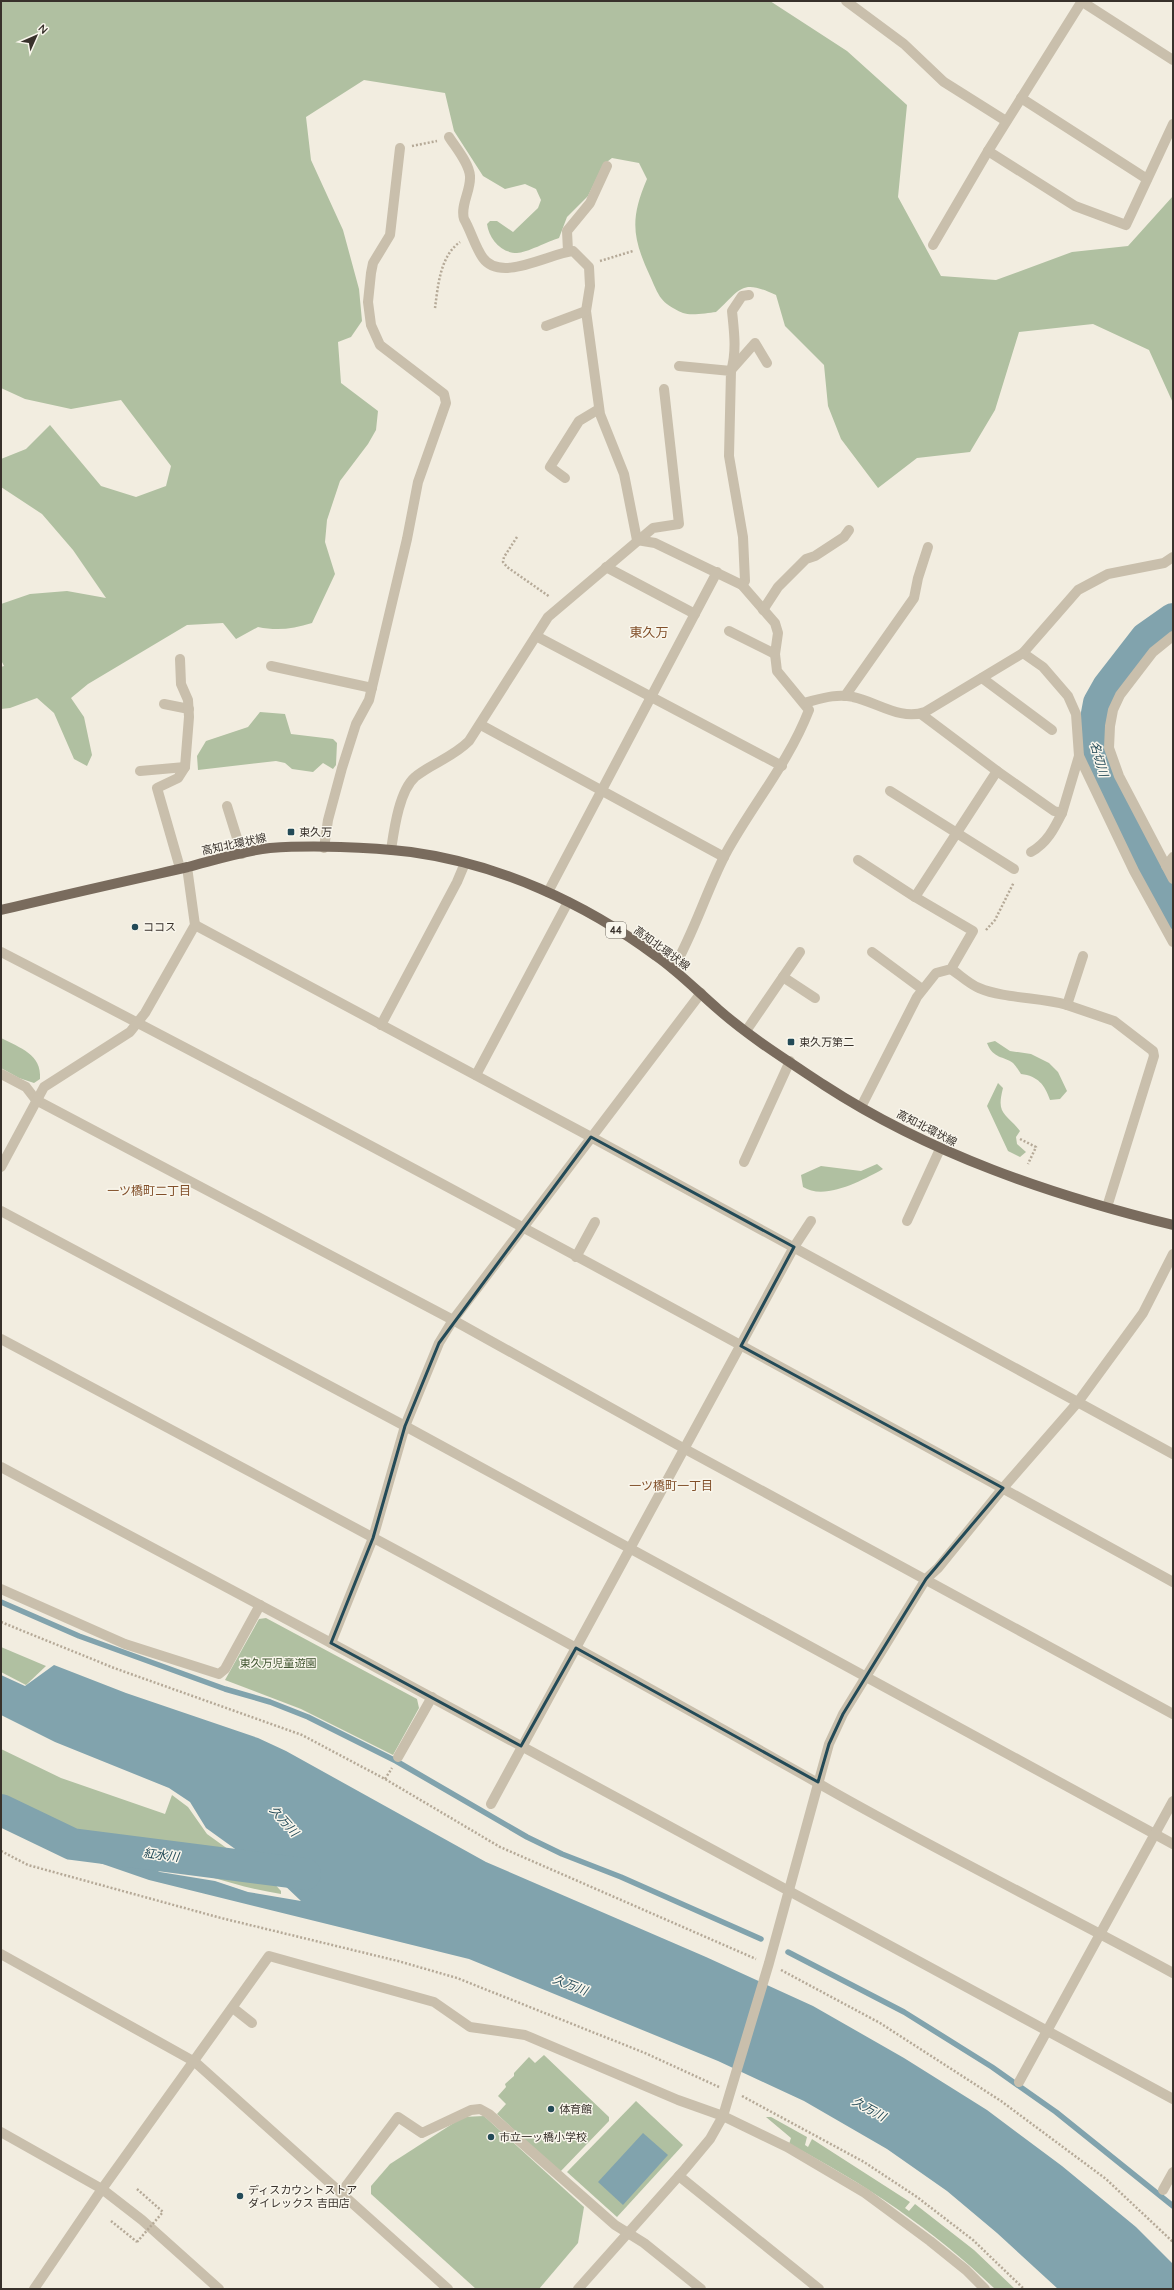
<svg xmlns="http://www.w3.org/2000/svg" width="1174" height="2290" viewBox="0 0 1174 2290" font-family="Quicksand,'Noto Sans JP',sans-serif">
  <rect width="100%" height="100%" fill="#f2ede0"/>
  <g fill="#b0c0a1">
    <path d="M1 1H770L847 51 907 105 898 197 941 276 996 280 1072 252 1128 246 1173 196V403L1149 350 1093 324 1019 332 995 410 970 452 917 458 878 488 841 439 828 406 824 365 785 326 776 295C741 279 742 288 716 312 707 313 691 316 683 313 660 303 659 296 650 276 632 237 630 219 647 179L639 163 612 158 603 165 588 196 567 217 559 238C549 241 526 253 517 253 501 253 489 239 487 224L490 221H497L513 232 538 208 541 200 536 189 525 184 505 189 483 176 454 131 445 93 364 80 306 117 311 160 343 230 359 289 362 321 351 337 338 342 341 383 378 411 376 430 368 444 340 481 327 520 325 542 335 574 312 623C293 629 277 631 258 627L236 639 223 623 187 625 88 684 71 698 84 717 92 755 87 766 74 759 54 713 37 698 10 708 1 709V667L4 666 1 660V604L30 594 67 591 106 598 73 550 42 514 1 487V459L26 449 50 425 101 486 136 497 166 486 171 466 121 400 71 409 25 399 1 388Z"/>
    <polygon points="260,712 285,714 291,734 333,739 337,743 336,765 333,769 323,763 313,772 292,769 285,763 276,761 198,770 197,756 206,741 248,727"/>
    <path d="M1 1038C20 1048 42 1054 40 1079L34 1083 19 1078 1 1068Z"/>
    <path d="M995 1041 1010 1051 1031 1054 1049 1063 1058 1072 1067 1091 1060 1099 1050 1100C1045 1085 1038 1076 1021 1074 1019 1071 1016 1066 1013 1063 1004 1056 993 1059 987 1043Z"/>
    <path d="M998 1083 1003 1088C996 1115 1005 1112 1020 1131L1016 1137 1017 1144 1026 1152 1020 1157 1008 1151 987 1106Z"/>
    <path d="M877 1164 883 1169C863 1180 825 1201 803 1187L801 1175 821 1166 861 1171Z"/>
    <polygon points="266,1618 417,1699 419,1708 393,1755 301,1709 225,1680 259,1619"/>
    <polygon points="1,1647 46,1666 26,1685 1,1672"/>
    <path d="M1 1749 61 1778 165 1814 172 1795 188 1807 207 1834 271 1880 281 1891V1894C240 1888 203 1873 163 1865L18 1805 1 1796Z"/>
    <polygon points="544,2055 609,2117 609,2121 560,2172 497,2114 506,2104 498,2096 506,2087 505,2084 514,2076 514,2073 529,2057 535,2063"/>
    <polygon points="636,2101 683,2145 617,2217 567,2172"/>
    <polygon points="484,2116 584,2207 578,2243 539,2289 476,2289 371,2194 371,2186 390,2164 463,2117"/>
    <path d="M766 2117H771L807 2137 805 2145 808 2147 812 2139 910 2202 905 2208 909 2211 915 2204 974 2250 1015 2289H995C934 2230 864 2183 789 2144L791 2138Z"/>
  </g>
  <g fill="#81a3ad">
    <polygon points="54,1665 126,1693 258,1738 286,1751 486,1862 706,1957 813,2006 904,2058 987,2110 1062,2166 1136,2227 1173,2264 1173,2289 1058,2289 997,2233 947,2191 887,2149 804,2101 718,2061 469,1959 149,1880 65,1851 1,1822 1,1800 160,1872 215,1881 248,1892 301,1901 281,1882 206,1828 190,1802 169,1788 55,1742 1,1715 1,1675 25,1686"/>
    <polygon points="643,2133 668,2155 623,2205 598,2182"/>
  </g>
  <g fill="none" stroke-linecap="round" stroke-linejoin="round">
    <g stroke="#81a3ad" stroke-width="5.5">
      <polyline points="1,1602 79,1636 225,1689 270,1702 308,1717 396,1761 527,1837 562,1854 621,1877 761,1939"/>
      <polyline points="788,1952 904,2012 992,2067 1056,2112 1173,2206"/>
    </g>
    <g stroke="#81a3ad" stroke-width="32">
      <polyline points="1173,619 1146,638 1108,687 1099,703 1092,740 1104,778 1173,913"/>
      <polyline points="1,1810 72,1844 305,1874"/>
    </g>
    <g stroke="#b5a997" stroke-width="2.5" stroke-dasharray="2 2" stroke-linecap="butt">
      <polyline points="412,146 437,141"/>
      <polyline points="600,261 633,251"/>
      <path d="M435 308C438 286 440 256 460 242"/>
      <polyline points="517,537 504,557 503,562 507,567 550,597"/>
      <polyline points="986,930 995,920 1014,882"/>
      <polyline points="1020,1139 1036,1147 1028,1164"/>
      <polyline points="1,1622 114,1668 302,1735 385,1779 500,1847 756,1959"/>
      <polyline points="385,1779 392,1768"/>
      <polyline points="1,1851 28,1865 221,1918 398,1961 457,1978 645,2053 719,2087"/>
      <polyline points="781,1970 880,2023 1001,2101 1106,2179 1173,2242"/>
      <polyline points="742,2096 864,2162 917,2197 973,2240 1024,2289"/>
      <polyline points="137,2189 163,2212"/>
      <polyline points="111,2221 137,2242"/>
    </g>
    <g stroke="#c9bfac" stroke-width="10">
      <polyline points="846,1 904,44 944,82 1006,121"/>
      <polyline points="1081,1 1173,60"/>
      <polyline points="1021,98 1147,179"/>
      <path d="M449 137C456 148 469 163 470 176 471 191 460 205 464 219 471 231 475 247 483 258 501 283 550 253 573 251L589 267 590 286 586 311 600 414 624 474 637 540"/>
      <polyline points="988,151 1075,206 1126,225 1173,124"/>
      <polyline points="933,245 988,151 1082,1"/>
      <polyline points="568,251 567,231 590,203 607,166"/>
      <polyline points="546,326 586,311"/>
      <polyline points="679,366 731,371 729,456 743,537 745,581 742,585"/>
      <polyline points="732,369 755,343 767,363"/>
      <path d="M731 371C737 351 734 331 732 311L742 296 749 295"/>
      <polyline points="565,478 550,467 579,421 599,409"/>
      <path d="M637 540 655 543 742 585 775 623 778 633 775 654 777 671 809 710C788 764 752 805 725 855 706 892 694 933 673 969"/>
      <polyline points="606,567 695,614"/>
      <polyline points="763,610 778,587 806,559 815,556 844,537 849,530"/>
      <polyline points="729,631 775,654"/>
      <polyline points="536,636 782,766"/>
      <polyline points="1173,636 1153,652 1120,695 1113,710 1110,726 1109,748 1119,776 1173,879"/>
      <polyline points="1023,653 1043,667 1068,696 1076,714 1079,756 1134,871 1173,942"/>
      <polyline points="271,666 372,688"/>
      <polyline points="982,678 1052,730"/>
      <polyline points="845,696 914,598 918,578 928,547"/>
      <path d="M804 703C820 699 836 693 853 697 877 702 901 721 925 712L1023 653 1078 590 1108 574 1164 563 1173 557"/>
      <polyline points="164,704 189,709"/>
      <polyline points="481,725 724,857"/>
      <polyline points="140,771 185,767"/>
      <polyline points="997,771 1054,811 1062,813 1079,756"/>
      <polyline points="890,791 1014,869"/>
      <polyline points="227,806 242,854"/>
      <polyline points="324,848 328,820 342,768 356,724 369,700 407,539 418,482 446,403 444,394 380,345 371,325 368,302 371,273 373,263 390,235 400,148"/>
      <path d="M391 850C394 830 399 791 415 777 432 763 452 758 469 741L548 617 653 528 679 524 664 389"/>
      <path d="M1031 852C1047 843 1054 829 1062 813"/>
      <polyline points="858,860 915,897"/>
      <polyline points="1166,866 1173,857"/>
      <polyline points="180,868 157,788 178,778 185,767 189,717 188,700 181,684 180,659"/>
      <polyline points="548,892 717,572"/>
      <polyline points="195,925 591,1137 1173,1454"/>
      <path d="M1 952C395 1155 784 1368 1173 1582"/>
      <polyline points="872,952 922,989"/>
      <path d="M951 969C960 975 969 984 979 988 1005 999 1040 997 1067 1005L1083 956"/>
      <polyline points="783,977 815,998"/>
      <polyline points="1067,1005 1114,1021 1153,1051 1154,1056 1107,1207"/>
      <polyline points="381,1025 457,882 465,863"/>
      <polyline points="746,1031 800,952"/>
      <polyline points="1,1074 26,1087 36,1100 453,1320 685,1449 1173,1714"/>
      <polyline points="476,1075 568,902"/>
      <polyline points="861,1107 917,997 936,973 951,969 973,931 915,897 997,771 921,714"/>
      <polyline points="744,1162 790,1061"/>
      <polyline points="1,1167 44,1087 130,1032 145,1013 195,925 187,867"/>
      <polyline points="1,1211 405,1426 1173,1844"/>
      <polyline points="907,1221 940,1149"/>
      <polyline points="576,1257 595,1222"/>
      <path d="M1 1339C279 1487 557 1634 830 1790 943 1854 1059 1911 1173 1973"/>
      <polyline points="1,1467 331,1643 1173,2099"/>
      <polyline points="1,1589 125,1644 219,1674 225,1669 260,1605"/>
      <polyline points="331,1643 373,1538 405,1426 439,1343 453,1320 701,993"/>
      <polyline points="398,1757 432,1697"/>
      <polyline points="491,1804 794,1247 811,1221"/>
      <polyline points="1,1954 195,2062 448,2289"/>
      <polyline points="233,2008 252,2023"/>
      <polyline points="1019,2082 1173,1801"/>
      <polyline points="1,2132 102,2189 142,2220 219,2289"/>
      <polyline points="679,2176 819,2289"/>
      <polyline points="346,2186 398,2117 422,2133 471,2110 480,2109 489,2114 615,2225 644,2243 701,2289"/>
      <polyline points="1163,2190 1173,2172"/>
      <polyline points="34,2289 102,2189 269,1956 434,2002 470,2027 525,2035 678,2100 723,2116 787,2147 865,2193 930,2241 966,2270 985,2289"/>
      <polyline points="578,2289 685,2169 710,2139 723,2116 769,1963 829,1744 843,1714 926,1579 938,1568 1003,1488 1078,1402 1143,1313 1173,1254"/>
    </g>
    <path stroke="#796b5d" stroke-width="10" d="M1 910C63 895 126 881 188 867 215 860 243 851 270 848 313 845 368 847 411 852 499 864 585 903 656 956 679 972 698 992 719 1010 751 1038 788 1061 824 1085 930 1154 1051 1195 1173 1225"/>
    <polyline stroke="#b5a997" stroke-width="2.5" stroke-dasharray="2 2" stroke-linecap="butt" points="137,2242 163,2212"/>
  </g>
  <path fill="none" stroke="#234a57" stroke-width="3" stroke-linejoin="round" d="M591 1137 794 1247 741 1346 1003 1488 926 1579 843 1714 829 1744 818 1782 576 1648 521 1746 331 1643 373 1538 405 1426 439 1343Z"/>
  <g fill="#234a57" stroke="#f9f6ec" stroke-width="1.5">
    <rect x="287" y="828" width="8" height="8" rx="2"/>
    <circle cx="135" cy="927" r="4"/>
    <rect x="787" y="1038" width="8" height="8" rx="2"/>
    <circle cx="551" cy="2109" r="4"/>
    <circle cx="491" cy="2137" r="4"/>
    <circle cx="240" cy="2196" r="4"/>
  </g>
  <g text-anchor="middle" stroke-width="3" stroke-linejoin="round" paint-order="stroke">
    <rect fill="#f9f6ec" stroke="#726c65" stroke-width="1" x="606" y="922" width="20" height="16" rx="3"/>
    <g font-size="10" font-weight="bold" fill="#38312b">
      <text x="616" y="934">44</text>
    </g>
    <g font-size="11" fill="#38312b" stroke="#f9f6ec" text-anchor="start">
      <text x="299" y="836">東久万</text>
      <text x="143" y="931">ココス</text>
      <text x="799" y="1046">東久万第二</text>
      <text x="559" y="2113">体育館</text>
      <text x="499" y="2141">市立一ッ橋小学校</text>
      <text x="248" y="2194">ディスカウントストア<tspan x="248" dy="13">ダイレックス 吉田店</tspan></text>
    </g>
    <g font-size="11" fill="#38312b" stroke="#f9f6ec">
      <text transform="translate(234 844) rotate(-12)" y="4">高知北環状線</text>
      <text transform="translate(662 948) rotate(36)" y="4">高知北環状線</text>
      <text transform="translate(927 1128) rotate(27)" y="4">高知北環状線</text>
    </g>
    <g font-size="11" fill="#405530" stroke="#f9f6ec">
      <text x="278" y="1667">東久万児童遊園</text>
    </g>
    <g font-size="12" font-style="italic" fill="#234a57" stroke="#f9f6ec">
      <text transform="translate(1099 759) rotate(74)" y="4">名切川</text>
      <text transform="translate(284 1821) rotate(48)" y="4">久万川</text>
      <text transform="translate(161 1855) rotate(7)" y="4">紅水川</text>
      <text transform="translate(570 1985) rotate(21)" y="4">久万川</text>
      <text transform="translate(869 2109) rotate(29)" y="4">久万川</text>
    </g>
    <g font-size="12" fill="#814f29" stroke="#f9f6ec">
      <text x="149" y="1195">一ツ橋町二丁目</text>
      <text x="671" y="1490">一ツ橋町一丁目</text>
    </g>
    <g font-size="13" fill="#814f29" stroke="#f9f6ec">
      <text x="649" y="637">東久万</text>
    </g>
  </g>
  <rect width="1174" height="2290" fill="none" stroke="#38312b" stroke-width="4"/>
  <g transform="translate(36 36) rotate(45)" stroke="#f9f6ec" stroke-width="3" paint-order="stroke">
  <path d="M0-3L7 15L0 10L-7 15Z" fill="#38312b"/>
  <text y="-6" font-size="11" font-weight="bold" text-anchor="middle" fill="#38312b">N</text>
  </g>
</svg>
